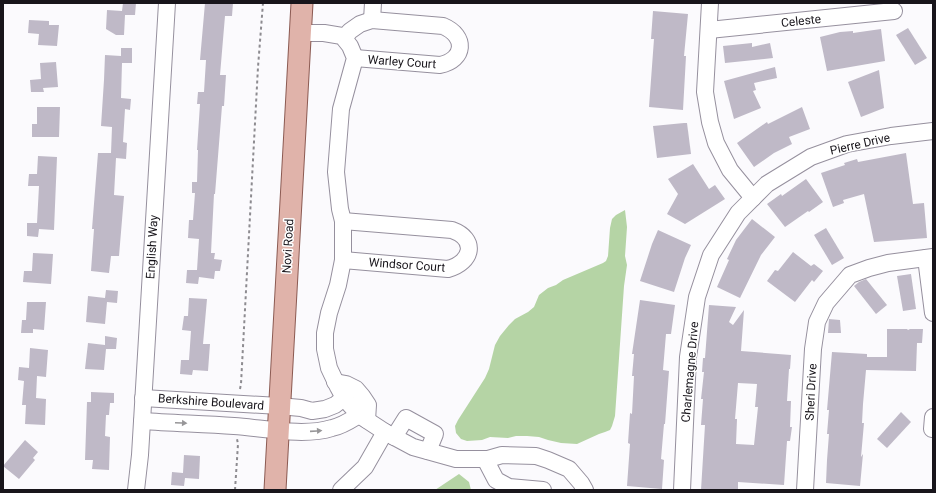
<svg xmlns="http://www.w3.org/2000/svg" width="936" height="493" viewBox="0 0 936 493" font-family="Roboto,sans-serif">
  <rect width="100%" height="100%" fill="#fbfafd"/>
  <g fill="#b5d4a5">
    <polygon points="625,210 627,227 625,256 627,265 624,286 615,416 612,426 610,430 605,432 599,434 577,444 561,443 548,440 539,437 527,436 516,436 508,438 490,437 482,440 467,441 461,439 456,433 455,426 458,420 485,378 489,369 495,345 500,336 509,325 515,319 528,312 534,307 539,295 548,288 556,285 563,280 603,263 606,261 608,256 610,228 612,219 616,215"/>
    <polygon points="459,474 469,482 471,490 435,490"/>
  </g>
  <g fill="#bfb9c7" fill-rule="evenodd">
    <polygon points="123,3 136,3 135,15 125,15 124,35 116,35 106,29 107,10 122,11"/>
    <polygon points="205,3 233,3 232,16 225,16 220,75 226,75 224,106 222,106 215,194 214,194 211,253 215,253 214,259 222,260 220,271 215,271 214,279 199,277 198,284 186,283 187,270 197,270 199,239 188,238 189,220 193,220 195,193 192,193 192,182 197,182 198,150 197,150 200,104 197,104 198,92 204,92 206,60 200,60"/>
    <polygon points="653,11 688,14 684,56 686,56 683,110 649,107 654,39 651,39"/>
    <polygon points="29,20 49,21 49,25 59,25 57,46 38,45 39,34 28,33"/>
    <polygon points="908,28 927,58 915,65 896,35"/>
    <polygon points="881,29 885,61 827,71 820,37 840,32 853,31 853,33"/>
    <polygon points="752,43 752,47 770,43 773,58 725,63 723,46"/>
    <polygon points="121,48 132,48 132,63 122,63 121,98 131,99 130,110 125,109 123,142 127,143 126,159 116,158 114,195 124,196 119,256 111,256 109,273 91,271 94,229 92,229 98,153 111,153 112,127 101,126 104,80 105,55 121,56"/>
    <polygon points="56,62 58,87 43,88 44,92 31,92 30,80 41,79 40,63"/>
    <polygon points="775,67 777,78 754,83 756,90 753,91 761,108 734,119 724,81"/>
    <polygon points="879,70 884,108 861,117 848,82"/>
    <polygon points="37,107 60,107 59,137 32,137 32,124 37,124"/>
    <polygon points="802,107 810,129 789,137 792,144 774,153 754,167 737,143 767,122 768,124"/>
    <polygon points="684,123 687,123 691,154 657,158 653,126"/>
    <polygon points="906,153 913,204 924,203 927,238 874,242 864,194 843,200 844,203 833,207 821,173 845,165 844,163 857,159 858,162"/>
    <polygon points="38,156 57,157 54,230 39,229 38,237 27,236 27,223 37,223 39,186 28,186 29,174 37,174"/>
    <polygon points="693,164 709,189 715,185 725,199 685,224 667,214 678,194 668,179"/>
    <polygon points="806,179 823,202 809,212 808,211 785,227 767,204 781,194 782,196"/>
    <polygon points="752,219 775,237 761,255 740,298 717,287 729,260 727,259 736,240"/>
    <polygon points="826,228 844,258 832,265 814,235"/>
    <polygon points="658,230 691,245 685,258 674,292 640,281 652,244"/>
    <polygon points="793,252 811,266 814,264 823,271 814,282 812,280 795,302 767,281 775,270 778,271"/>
    <polygon points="33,253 53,254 51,284 23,282 24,271 32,271"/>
    <polygon points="911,274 916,309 903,311 897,276"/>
    <polygon points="866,279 887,305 876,314 854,286 859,282"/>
    <polygon points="106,290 118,291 117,303 107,302 105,324 86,322 88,296 105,298"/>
    <polygon points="189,298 207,299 203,344 210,344 208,371 193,370 192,375 180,374 181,360 189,360 191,331 182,330 184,316 188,316"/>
    <polygon points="640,300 675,305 671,334 666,334 663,370 669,371 665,424 664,424 661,459 664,460 662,489 627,486 630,444 628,443 630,413 632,414 634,376 632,376 634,354 632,354"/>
    <polygon points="27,302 46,302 44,330 33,329 33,333 21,333 22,320 26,320"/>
    <path d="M709 305 736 307 729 322 733 325 744 310 741 351 791 355 790 369H789L787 401H791L790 427H792L790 441H787L784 485 738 482V490H701L705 425H701L703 399H701L704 372H702L703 358H705ZM738 383 757 384 755 407H758L754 445 736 444 737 419H735Z"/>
    <polygon points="829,319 840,320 841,333 828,333"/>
    <polygon points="887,329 907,329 908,330 910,329 923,329 922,343 917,343 916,371 866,370 863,404 862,423 864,423 861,457 863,454 860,486 826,483 827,460 829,434 827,434 829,410 827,410 832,352 867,354 867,357 887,357"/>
    <polygon points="105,336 117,338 116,349 106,349 104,370 85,369 88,343 105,345"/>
    <polygon points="30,348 48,350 46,377 37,376 36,398 46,399 45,425 25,424 26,405 22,405 24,381 18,380 19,367 29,368"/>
    <polygon points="91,392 114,393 114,403 110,403 109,415 106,415 105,436 110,437 109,470 92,469 93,460 85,460 87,402 91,402"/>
    <polygon points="901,412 911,422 887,448 877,439"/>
    <polygon points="25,440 38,452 33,458 35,460 19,479 3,466"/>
    <polygon points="184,455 200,456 199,479 185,478 184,486 171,485 172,472 183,473"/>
  </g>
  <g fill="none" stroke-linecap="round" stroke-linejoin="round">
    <defs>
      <g id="minor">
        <polyline points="710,3 705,92 710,122 716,143 730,170 753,198"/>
        <polyline points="372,20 373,3"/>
        <polyline points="709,30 894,11"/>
        <polyline points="300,33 324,33 342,36 350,46 355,58 341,109 336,172 340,209 343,221 343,260 338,285 329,313 325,333 325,349 329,368 338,387 344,398 359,415 385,432 413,447 456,459 488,459 502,455 536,456 548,460 569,469 581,483 585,490"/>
        <path d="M344 38 350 31 360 24 372 20 443 26C467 36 465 60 440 65L355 58"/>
        <polyline points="926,258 933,313"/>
        <path d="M343 260 448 269C473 262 477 239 452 230L343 221"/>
        <polyline points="335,382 346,384 356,389 362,396 368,405 367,420"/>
        <polyline points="143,398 279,406 301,408 312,411 325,409 335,405 344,398"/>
        <path d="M142 421C172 423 203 424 234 426 264 428 303 437 332 428 342 426 351 420 359 415"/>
        <polyline points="932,429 933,417"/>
        <polyline points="394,437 406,418 435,434 428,451"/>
        <polyline points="485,459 496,480 509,487 543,490"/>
        <polyline points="136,490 140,455 167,3"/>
        <polyline points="341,490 365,467 385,432"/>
        <polyline points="682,490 688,357 697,297 711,255 738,213 767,184 811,157 847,144 891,136 933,131"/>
        <polyline points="805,490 813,349 817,322 826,303 850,275 869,268 888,263 933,257"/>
      </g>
      <polyline id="major" points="275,490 302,3"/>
    </defs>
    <use href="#minor" stroke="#96909e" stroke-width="18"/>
    <use href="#major" stroke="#8c5b53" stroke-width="23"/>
    <g stroke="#8d8b90" stroke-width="2" stroke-dasharray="3 3" stroke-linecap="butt">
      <polyline points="240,389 241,384 258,67 263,3"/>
      <polyline points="235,490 238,444 237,439"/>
    </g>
    <use href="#minor" stroke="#fff" stroke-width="16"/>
    <use href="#major" stroke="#e0b3aa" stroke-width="21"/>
  </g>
  <defs><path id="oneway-solid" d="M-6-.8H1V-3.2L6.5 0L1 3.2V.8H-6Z"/></defs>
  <g fill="#979698">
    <use href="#oneway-solid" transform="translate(181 423) rotate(3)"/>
    <use href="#oneway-solid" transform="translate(316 431) rotate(-4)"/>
  </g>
  <g text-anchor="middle" stroke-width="3" stroke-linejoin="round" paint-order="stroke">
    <g font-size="12" fill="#18151b" stroke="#fff">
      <text transform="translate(801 21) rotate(-6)" y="4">Celeste</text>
      <text transform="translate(402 62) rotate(4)" y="4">Warley Court</text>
      <text transform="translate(860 144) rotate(-13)" y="4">Pierre Drive</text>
      <text transform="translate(288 246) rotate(-87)" y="4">Novi Road</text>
      <text transform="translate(152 247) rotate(-87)" y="4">English Way</text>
      <text transform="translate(407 265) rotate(4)" y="4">Windsor Court</text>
      <text transform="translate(690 372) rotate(-85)" y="4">Charlemagne Drive</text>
      <text transform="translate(811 392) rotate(-87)" y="4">Sheri Drive</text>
      <text transform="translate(211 402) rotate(4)" y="4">Berkshire Boulevard</text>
    </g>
  </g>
  <rect width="936" height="493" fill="none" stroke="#18151b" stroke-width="8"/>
</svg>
